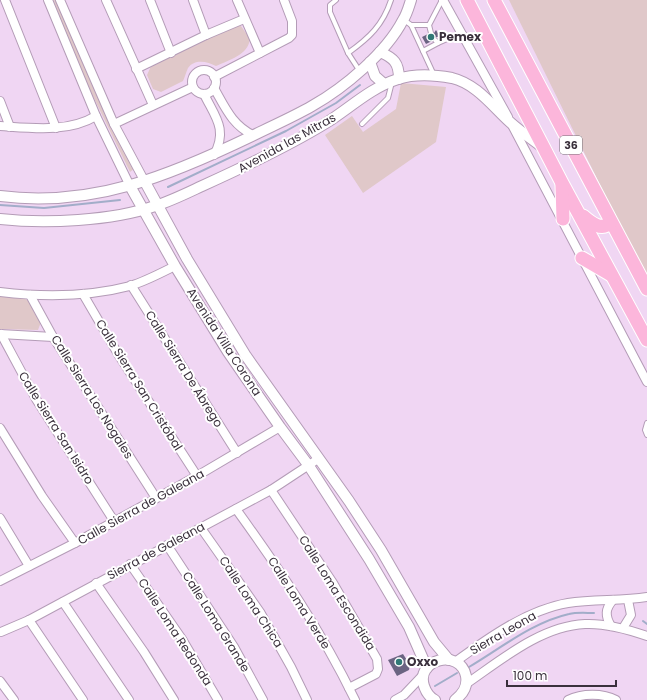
<svg xmlns="http://www.w3.org/2000/svg" width="647" height="700" viewBox="0 0 647 700" font-family="Poppins,sans-serif">
  <rect width="100%" height="100%" fill="#f0d6f3"/>
  <g fill="#e0c8c9">
    <polygon points="53,0 59,0 134,169 130,172 88,86"/>
    <polygon points="509,0 647,0 647,280"/>
    <path d="M233 24 241 26 250 39C248 55 229 60 216 66 208 62 195 58 188 68 186 72 185 77 183 81L161 92 153 89 147 75 152 64Z"/>
    <polygon points="401,83 446,87 436,142 363,193 325,135 352,116 363,132 396,109"/>
    <path d="M0 295C30 298 26 295 41 322L38 330 0 329Z"/>
  </g>
  <g fill="none" stroke-linecap="round" stroke-linejoin="round">
    <g stroke="#a2adc9" stroke-width="2">
      <polyline points="168,187 286,131 336,103 360,85"/>
      <polyline points="0,205 44,208 120,200"/>
      <polyline points="643,621 647,624"/>
      <path d="M469 667C501 648 533 622 569 614 577 612 586 613 594 613"/>
      <polyline points="435,686 457,673"/>
    </g>
  </g>
  <g fill="#6b6482">
    <polygon points="436,30 440,37 434,37 432,41 426,44 422,37 428,34 432,36"/>
    <polygon points="403,654 410,665 409,670 397,676 388,660"/>
  </g>
  <g fill="none" stroke-linecap="round" stroke-linejoin="round">
    <defs>
      <g id="service">
        <polyline points="336,0 330,5 330,12 348,53 359,70"/>
        <polyline points="404,20 411,25 429,25"/>
        <polyline points="411,25 434,75"/>
        <polyline points="431,33 429,25 442,0"/>
        <polyline points="435,40 438,43 461,33"/>
        <polyline points="423,51 438,43"/>
        <path d="M348 53C369 38 383 25 391 0"/>
        <polyline points="362,124 388,98 392,82"/>
        <polyline points="647,423 645,430 647,435"/>
      </g>
      <g id="minor">
        <polyline points="5,0 56,128"/>
        <polyline points="48,0 96,116 130,186"/>
        <polyline points="60,0 114,124 145,182"/>
        <polyline points="106,0 153,105"/>
        <polyline points="150,0 171,53"/>
        <polyline points="193,0 206,35"/>
        <polyline points="237,0 260,53"/>
        <polyline points="443,0 508,117"/>
        <polyline points="136,69 206,35 244,19"/>
        <circle cx="204" cy="82" r="12"/>
        <polyline points="214,77 289,38 292,35 292,21 284,0"/>
        <path d="M214 88C225 107 232 125 253 135"/>
        <path d="M204 94C215 117 228 129 214 155"/>
        <polyline points="0,101 10,127"/>
        <polyline points="114,124 193,87"/>
        <path d="M0 126C31 128 68 133 96 116"/>
        <polyline points="513,127 647,382"/>
        <polyline points="131,285 237,453"/>
        <path d="M0 292C43 297 88 297 130 286 146 281 161 273 175 266"/>
        <polyline points="83,294 118,354 197,476"/>
        <polyline points="30,295 53,337 156,498"/>
        <polyline points="0,334 53,337"/>
        <polyline points="1,334 36,399 114,521"/>
        <polyline points="0,428 42,496 75,543"/>
        <polyline points="271,490 333,583 377,659 378,669 376,674 349,688"/>
        <path d="M236 509C280 570 322 632 355 700"/>
        <polyline points="0,518 29,566"/>
        <polyline points="201,528 260,612 291,667 307,700"/>
        <polyline points="167,545 234,647 263,700"/>
        <polyline points="130,564 182,639 218,700"/>
        <polyline points="0,581 75,543 197,476 280,427"/>
        <polyline points="96,583 144,652 174,700"/>
        <polyline points="63,602 129,700"/>
        <polyline points="29,620 83,700"/>
        <path d="M611 626C605 616 605 609 613 600"/>
        <polyline points="623,628 631,615 628,600"/>
        <polyline points="1,632 29,620 271,490 318,459"/>
        <path d="M455 662C488 638 527 610 568 603 594 599 621 601 647 597"/>
        <polyline points="0,681 14,700"/>
        <path d="M466 684C501 660 541 626 585 624 606 623 627 629 647 636"/>
        <polyline points="395,700 404,695 424,674"/>
        <path d="M568 700C582 693 603 693 616 700"/>
      </g>
      <g id="tertiary">
        <path d="M380 52C394 58 399 63 399 79"/>
        <polyline points="370,62 375,76 384,84"/>
        <polyline points="145,182 187,259 246,356 349,501 381,550 434,642 449,660"/>
        <polyline points="130,186 175,266 228,352 280,427 309,466 369,559 409,627 427,668"/>
        <path d="M0 196C93 208 171 175 252 136 272 126 293 117 312 106 344 88 386 53 403 20 407 14 409 6 411 0"/>
        <path d="M0 219C45 224 112 221 155 206 171 201 187 193 202 186 244 167 287 147 326 123 350 108 370 88 398 79 414 74 435 75 452 78 477 84 493 107 511 123 521 132 532 139 542 147"/>
        <path d="M435 700C429 697 426 692 424 686 415 659 460 648 466 676 468 687 463 694 455 700"/>
      </g>
      <g id="primary">
        <polyline points="467,0 562,183 647,340"/>
        <polyline points="494,0 647,289"/>
        <polyline points="562,185 563,219"/>
        <path d="M583 216C591 223 602 232 611 222"/>
        <polyline points="582,258 611,275"/>
      </g>
    </defs>
    <use href="#service" stroke="#b49cb7" stroke-width="6"/>
    <use href="#minor" stroke="#b49cb7" stroke-width="10"/>
    <use href="#tertiary" stroke="#b49cb7" stroke-width="12"/>
    <use href="#primary" stroke="#fff" stroke-width="15"/>
    <use href="#service" stroke="#fff" stroke-width="4"/>
    <use href="#minor" stroke="#fff" stroke-width="8"/>
    <use href="#tertiary" stroke="#fff" stroke-width="10"/>
    <use href="#primary" stroke="#fcb6db" stroke-width="13"/>
  </g>
  <g fill="#307976" stroke="#fff" stroke-width="1.5">
    <circle cx="431" cy="37" r="4"/>
    <circle cx="399" cy="662" r="4"/>
  </g>
  <g text-anchor="middle" stroke-width="4" stroke-linejoin="round" paint-order="stroke">
    <rect fill="#fff" stroke="#756e76" stroke-width="1" x="560" y="136" width="22" height="18" rx="3"/>
    <g font-size="11" font-weight="bold" fill="#3a303c">
      <text x="571" y="149">36</text>
    </g>
    <g font-size="12" font-weight="bold" fill="#3a303c" stroke="#fff" text-anchor="start">
      <text x="439" y="41">Pemex</text>
      <text x="407" y="666">Oxxo</text>
    </g>
    <g font-size="12" fill="#3a303c" stroke="#fff">
      <text transform="translate(287 143) rotate(-29)" y="4">Avenida las Mitras</text>
      <text transform="translate(224 342) rotate(57)" y="4">Avenida Villa Corona</text>
      <text transform="translate(184 369) rotate(58)" y="4">Calle Sierra De Ábrego</text>
      <text transform="translate(139 385) rotate(58)" y="4">Calle Sierra San Cristóbal</text>
      <text transform="translate(92 397) rotate(58)" y="4">Calle Sierra Los Nogales</text>
      <text transform="translate(56 428) rotate(58)" y="4">Calle Sierra San Isidro</text>
      <text transform="translate(141 507) rotate(-29)" y="4">Calle Sierra de Galeana</text>
      <text transform="translate(156 551) rotate(-28)" y="4">Sierra de Galeana</text>
      <text transform="translate(337 593) rotate(58)" y="4">Calle Loma Escondida</text>
      <text transform="translate(251 602) rotate(57)" y="4">Calle Loma Chica</text>
      <text transform="translate(299 603) rotate(58)" y="4">Calle Loma Verde</text>
      <text transform="translate(216 622) rotate(58)" y="4">Calle Loma Grande</text>
      <text transform="translate(175 632) rotate(57)" y="4">Calle Loma Redonda</text>
      <text transform="translate(503 633) rotate(-30)" y="4">Sierra Leona</text>
    </g>
  </g>
  <path d="M507 680v6h109v-6" fill="none" stroke="#3a303c" stroke-width="2"/>
  <text x="513" y="680" font-size="12" fill="#3a303c" stroke="#ffffff" stroke-width="3" paint-order="stroke">100 m</text>
</svg>
